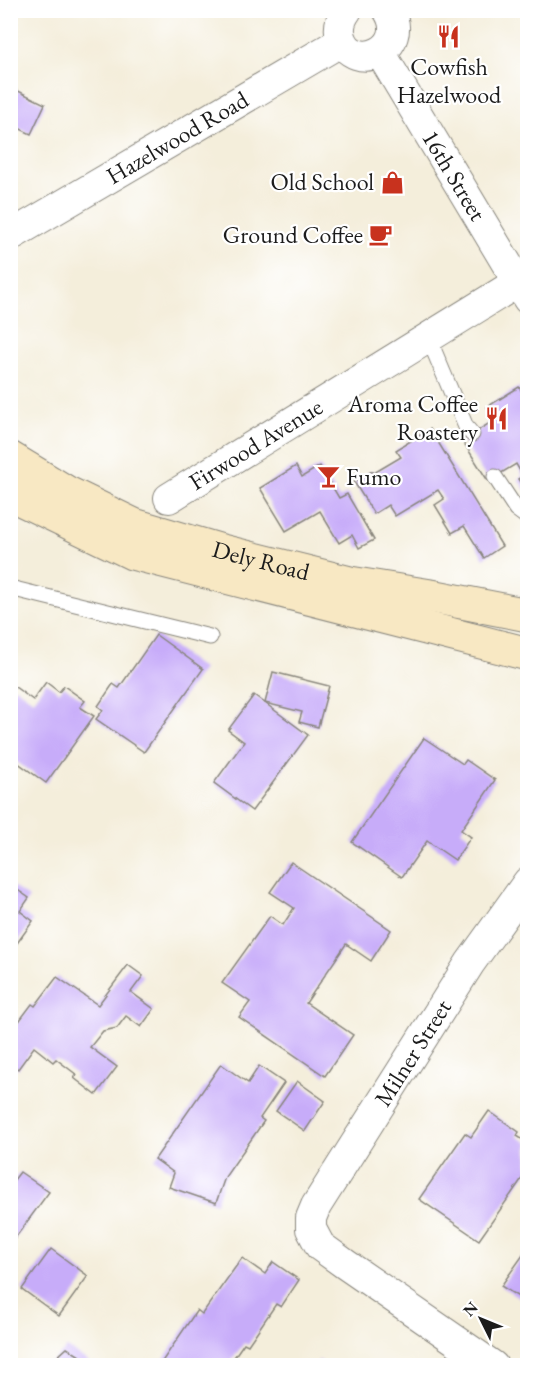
<svg xmlns="http://www.w3.org/2000/svg" width="538" height="1376" viewBox="0 0 538 1376" font-family="'EB Garamond',serif">
  <rect width="100%" height="100%" fill="#fff"/>
  <filter id="ink" filterUnits="userSpaceOnUse"><feTurbulence type="fractalNoise" baseFrequency=".0167" numOctaves="2"/><feDisplacementMap in="SourceGraphic" scale="12" xChannelSelector="R" yChannelSelector="G"/><feConvolveMatrix kernelMatrix="1 2 1 2 8 2 1 2 1" color-interpolation-filters="sRGB"/></filter>
  <filter id="wash" filterUnits="userSpaceOnUse"><feTurbulence type="fractalNoise" baseFrequency=".008" numOctaves="4" result="noise"/><feDisplacementMap in="SourceGraphic" scale="24" xChannelSelector="R" yChannelSelector="G"/><feGaussianBlur stdDeviation="1.35" result="paint"/><feColorMatrix in="noise" values="0 0 0 0 0 0 0 0 0 0 0 0 0 0 0 0 0 1.4 0 .05"/><feComposite in="paint" operator="in"/></filter>
  <g filter="url(#wash)">
    <rect width="100%" height="100%" fill="#f4eedb"/>
    <g id="blocks">
      <g fill="#c7acf9">
        <polygon points="10,87 45,104 31,134 10,124"/>
        <polygon points="519,387 528,400 528,494 518,479 523,476 516,464 488,481 462,440 495,420 487,407"/>
        <polygon points="430,429 502,546 484,558 464,526 452,533 435,505 444,499 438,490 395,516 388,505 374,514 354,482 372,471 374,473 401,457 396,450"/>
        <polygon points="296,466 302,477 320,466 339,498 347,494 374,540 359,548 352,535 339,543 320,511 286,531 260,488"/>
        <polygon points="156,635 203,669 144,752 96,719 103,710 98,706 113,684 119,688"/>
        <polygon points="273,672 329,686 318,727 299,722 302,712 265,703"/>
        <polygon points="46,682 59,692 64,686 85,701 80,707 94,716 46,783 10,757 10,693 15,687 33,700"/>
        <polygon points="254,695 308,735 252,811 214,783 244,742 228,730"/>
        <polygon points="424,738 463,764 466,760 495,780 461,830 471,837 455,860 427,841 402,877 352,842"/>
        <polygon points="291,862 391,930 371,961 346,944 306,1003 353,1035 325,1076 239,1017 250,1002 222,983 270,916 283,925 294,908 270,892"/>
        <polygon points="12,886 29,898 20,911 33,921 10,953"/>
        <polygon points="128,965 143,976 131,992 154,1009 141,1027 126,1016 117,1028 103,1031 90,1047 117,1067 96,1095 74,1078 77,1075 56,1059 53,1062 34,1047 18,1069 10,1063 10,1039 17,1030 14,1028 32,1004 35,1006 57,977 98,1005"/>
        <polygon points="221,1064 248,1083 259,1066 284,1083 260,1118 264,1121 225,1177 216,1203 169,1187 174,1173 155,1159"/>
        <polygon points="297,1081 325,1101 305,1131 276,1111"/>
        <polygon points="489,1111 519,1132 517,1136 528,1143 528,1170 479,1240 419,1199 465,1133 471,1137"/>
        <polygon points="20,1172 49,1192 10,1245 10,1185"/>
        <polygon points="528,1248 528,1303 501,1286"/>
        <polygon points="51,1249 88,1276 59,1316 22,1289"/>
        <polygon points="242,1258 265,1274 273,1262 299,1280 281,1307 276,1304 248,1345 244,1343 228,1366 159,1366 197,1310 202,1314"/>
        <polygon points="67,1348 88,1361 90,1366 47,1366"/>
        <polygon points="319,1360 327,1366 315,1366"/>
      </g>
    </g>
  </g>
  <g filter="url(#ink)">
    <use href="#blocks" fill-opacity="0" stroke="#88857c" stroke-width="1.5"/>
    <g fill="none" stroke-linecap="round" stroke-linejoin="round">
      <defs>
        <g id="lane">
          <polyline points="429,339 466,427 472,434"/>
          <polyline points="495,477 516,509 528,518"/>
          <polyline points="10,588 210,637"/>
        </g>
        <g id="street">
          <path d="M347 10C341 18 338 27 341 37 353 75 413 49 388 10"/>
          <path id="s1" d="M380 52 528 299"/>
          <path id="s2" d="M10 236 342 41"/>
          <path id="s3" d="M169 498 528 276"/>
          <path id="s4" d="M493 1366 345 1264 320 1246 311 1229V1218L316 1206 470 963 528 882"/>
        </g>
        <g id="secondary">
          <path id="s5" d="M10 458 66 492 134 525 222 551 350 583 431 596 528 615"/>
          <polyline points="10,494 132,553 528,654"/>
        </g>
      </defs>
      <use href="#lane" stroke="#88857c" stroke-width="17"/>
      <use href="#street" stroke="#88857c" stroke-width="32"/>
      <use href="#secondary" stroke="#88857c" stroke-width="35"/>
      <use href="#lane" stroke="#fff" stroke-width="15"/>
      <use href="#street" stroke="#fff" stroke-width="30"/>
      <use href="#secondary" stroke="#f8e8c3" stroke-width="33"/>
    </g>
  </g>
  <defs>
    <symbol id="restaurant-bare" viewBox="-9 -9 18 18"><path d="M-5-6h1v4h1v-4h1v4h1v-4h1v5L-1.5 .5V6h-2V.5L-5-1ZM5-6V6H3V1.5H1.5Q1.5-4 5-6Z" fill="#c8321e" stroke="#fff" stroke-width="2.5" paint-order="stroke"/></symbol>
    <symbol id="shop-bare" viewBox="-9 -9 18 18"><path d="M-5-2.5h2.3a2.7 3.5 0 0 1 5.4 0H5L5.5 6h-11ZM-1.5-2.5h3a1.5 2.3 0 0 0-3 0Z" fill="#c8321e" stroke="#fff" stroke-width="2.5" paint-order="stroke"/></symbol>
    <symbol id="cafe-bare" viewBox="-9 -9 18 18"><path d="M-5.5-4.5H6V0H3Q3 3.5 0 3.5H-2.5Q-5.5 3.5-5.5 0ZM3-3.2v2h1.7v-2ZM-6 4.5H4V6H-6Z" fill="#c8321e" stroke="#fff" stroke-width="2.5" paint-order="stroke"/></symbol>
    <symbol id="bar-bare" viewBox="-9 -9 18 18"><path d="M-6-5H6L.8 .8V4.5H3.5V6h-7V4.5H-.8V.8Z" fill="#c8321e" stroke="#fff" stroke-width="2.5" paint-order="stroke"/></symbol>
  </defs>
  <g fill-rule="evenodd">
    <use href="#restaurant-bare" x="432" y="20" width="33" height="33"/>
    <use href="#shop-bare" x="376" y="166" width="33" height="33"/>
    <use href="#cafe-bare" x="364" y="218" width="33" height="33"/>
    <use href="#restaurant-bare" x="480" y="402" width="33" height="33"/>
    <use href="#bar-bare" x="312" y="460" width="33" height="33"/>
  </g>
  <g text-anchor="middle" stroke-width="4.5" stroke-linejoin="round" paint-order="stroke">
    <g font-size="24" fill="#1c1c1c" stroke="#fff" text-anchor="end">
      <text x="449" y="75" text-anchor="middle">Cowfish<tspan x="449" dy="28">Hazelwood</tspan></text>
      <text x="374" y="190">Old School</text>
      <text x="363" y="243">Ground Coffee</text>
      <text x="478" y="412">Aroma Coffee<tspan x="478" dy="28">Roastery</tspan></text>
      <text x="346" y="485" text-anchor="start">Fumo</text>
    </g>
    <g font-size="24" fill="#1c1c1c" stroke="#fff">
      <text dy="8" stroke="none"><textPath href="#s2" startOffset="194">Hazelwood Road</textPath></text>
      <text dy="8" stroke="none"><textPath href="#s1" startOffset="144">16th Street</textPath></text>
      <text dy="8" stroke="none"><textPath href="#s3" startOffset="102">Firwood Avenue</textPath></text>
      <text dy="8" stroke="none"><textPath href="#s5" startOffset="273">Dely Road</textPath></text>
      <text dy="8" stroke="none"><textPath href="#s4" startOffset="435">Milner Street</textPath></text>
    </g>
  </g>
  <rect width="538" height="1376" fill="none" stroke="#fff" stroke-width="36"/>
  <g transform="translate(481 1319) rotate(313)" stroke="#ffffff" stroke-width="4.5" paint-order="stroke">
  <path d="M0-4.5L10 22L0 15L-10 22Z" fill="#1c1c1c"/>
  <text y="-9" font-size="16" font-weight="bold" text-anchor="middle" fill="#1c1c1c">N</text>
  </g>
</svg>
